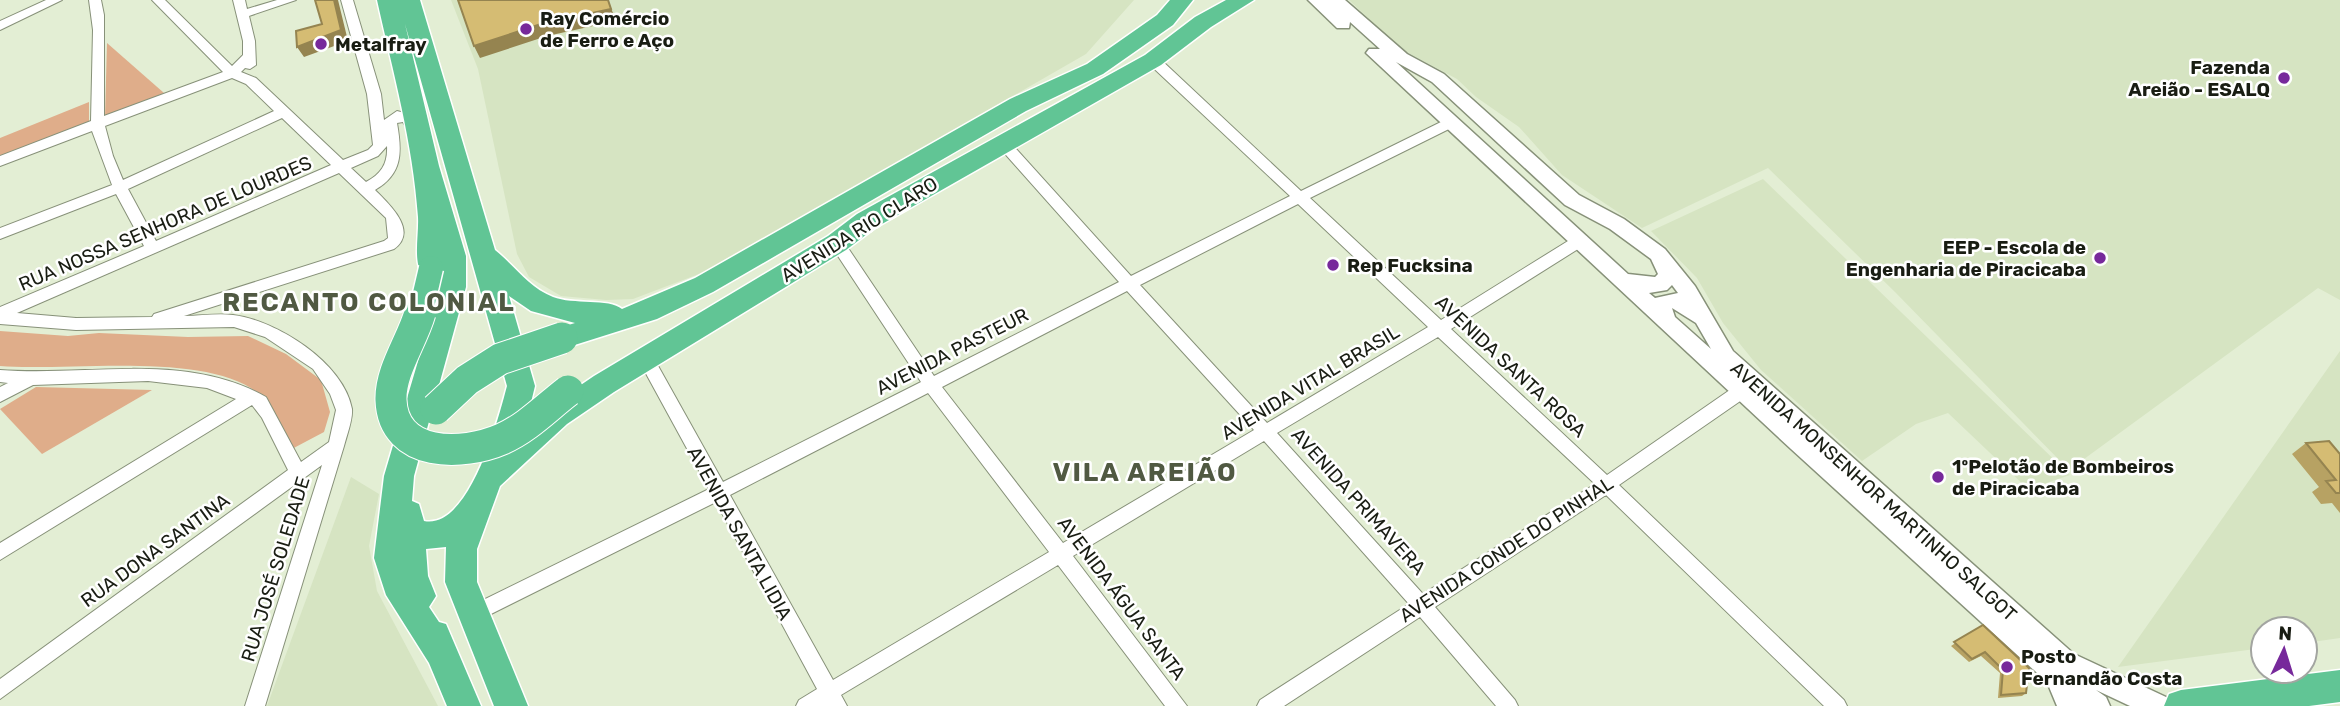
<svg xmlns="http://www.w3.org/2000/svg" width="2340" height="706" viewBox="0 0 2340 706" font-family="Rubik,sans-serif">
  <rect width="100%" height="100%" fill="#e3eed4"/>
  <g fill="#d6e4c2">
    <polygon points="451,0 1134,0 1086,54 712,269 633,299 606,300 561,296 529,277 517,254 478,69"/>
    <polygon points="1349,0 2340,0 2340,300 2318,288 2069,470 1895,292 1768,168 1642,228 1562,175 1519,127 1476,97 1457,79 1401,49"/>
    <polygon points="1763,179 2070,475 2028,489 1948,413 1916,424 1862,461 1761,370 1723,323 1697,278 1651,231"/>
    <polygon points="2340,351 2340,638 2305,643 2305,629 2263,629 2263,648 2118,667"/>
    <polygon points="351,477 379,494 369,546 377,591 438,706 267,706"/>
  </g>
  <g fill="#dfad8a">
    <polygon points="107,43 164,93 105,118"/>
    <polygon points="89,102 89,123 0,157 0,138"/>
    <path d="M0 331 68 336 99 333 188 337 248 336 286 354 321 380 330 412 324 432 290 450C282 434 275 410 263 398 217 349 66 372 0 366Z"/>
    <polygon points="36,387 152,390 42,454 0,409"/>
  </g>
  <g fill="none" stroke-linecap="round" stroke-linejoin="round">
    <defs>
      <g id="street">
        <polygon points="46,0 62,0 0,30 0,21"/>
        <path d="M89 0H101L104 15V116L223 72 152 0H165L232 66 243 55V41L233 0H245L247 9 277 0H296L249 16 255 41 256 65 250 69 245 68 241 72 256 78 343 160 368 150 373 145 367 94 341 0H353L381 94 384 120 397 111 412 115 423 132 416 137 411 135 403 122 397 123C402 152 403 174 375 190 389 204 419 231 394 249L184 316C200 316 217 313 233 315 276 320 344 363 352 409 353 419 347 435 344 446L265 706H245L322 465 0 699V679L288 470 262 418 252 405 0 560V543L236 399 207 388 148 381 33 385 0 402V387L8 383 0 382V370C88 377 184 351 266 397L301 462 329 442 336 410 330 394 313 369 265 337 234 327 76 330 0 324V307L144 246 116 194 0 239V228L112 185 92 131 0 166V156L91 121 93 30ZM232 78 246 84 274 111 123 180 113 156 105 126ZM282 118 331 165 156 241 128 189ZM387 146C388 164 381 174 366 182L351 168 378 156ZM339 173 386 218 388 238 384 241 154 314 152 317 76 318 17 313Z"/>
        <path d="M1153 56 1158 57 1301 191 1445 120H1455L1457 123 1455 126 1310 198 1441 320 1576 236H1586L1588 240 1586 244 1451 329 1607 475 1737 385H1749L1751 390 1749 395 1619 485 1844 700 1847 706H1824L1606 495 1435 607 1515 700 1518 706H1496L1420 617 1284 706H1257L1260 700 1409 604 1264 441 1073 556 1187 706H1165L1058 565 841 695 847 706H796L799 700 817 689 716 502 479 620 473 622 467 620 464 614 467 608 709 489 638 359 640 355H652L723 482 921 382 832 247 830 243 832 239H842L934 376 1119 282 998 146 996 143 998 140H1008L1131 276 1290 196 1148 63V57ZM1298 204 1428 327 1267 423 1140 285ZM1127 291 1254 430 1063 543 942 387ZM1438 337 1595 484 1423 594 1277 433ZM928 393 1049 552 833 680 730 495Z"/>
      </g>
      <path id="secondary" d="M1308 0H1345L1407 54 1444 74 1579 195 1624 219 1665 249 1695 286 1733 351 2074 654 2166 697 2170 706H2130L2096 690 2106 697 2110 706H2057L2047 682 1791 449 1366 53 1369 49H1380L1350 22 1349 28H1337ZM1396 62 1432 82 1565 205 1610 229 1651 259 1658 274 1655 277 1628 274ZM1672 285 1678 293 1655 298 1649 293 1667 290ZM1672 308 1696 323 1711 349 1675 317Z"/>
      <g id="highway">
        <path d="M377 0H420L495 250C515 266 528 287 553 297 573 305 609 298 622 309L695 278 1010 99 1087 64 1157 15 1170 0H1193L1173 25 1103 74 1026 111 713 292 657 319 562 349 552 346 548 338 552 330 575 323 531 311 509 296 535 386 525 427 547 408 594 376 828 236 857 214 1145 55 1195 17 1226 0H1254L1211 27 1161 65 875 228 846 250 614 392 567 424 500 486 477 549V582L528 706H494L445 582 446 547 426 549 428 576 436 596 429 607 439 622 446 624 481 706H447L429 663 386 595 374 558 384 476 440 287V275L431 278 422 275C413 260 419 235 418 217 413 143 393 72 377 0ZM405 24 507 386C498 420 469 530 424 521L419 504 412 501 414 476 466 287V256L439 166Z"/>
        <polygon points="2340,670 2340,702 2309,706 2164,706 2169,694 2181,690"/>
      </g>
    </defs>
    <use href="#street" stroke="#879179" stroke-width="2"/>
    <use href="#secondary" stroke="#879179" stroke-width="3"/>
    <use href="#highway" stroke="#fff" stroke-width="3"/>
    <use href="#street" fill="#fff" fill-rule="evenodd"/>
    <use href="#secondary" fill="#fff" fill-rule="evenodd"/>
    <use href="#highway" fill="#61c595" fill-rule="evenodd"/>
    <defs>
      <polyline id="highway-bridge-far1" points="420,315 431,268"/>
      <g id="highway-bridge">
        <path d="M420 313C412 341 390 371 391 400 393 458 463 456 502 439 527 428 547 407 568 391"/>
        <polyline points="436,409 467,380 500,359 562,338"/>
      </g>
    </defs>
    <use href="#highway-bridge-far1" stroke="#fff" stroke-width="27" stroke-linecap="butt"/>
    <use href="#highway-bridge" stroke="#fff" stroke-width="33" stroke-linecap="butt"/>
    <use href="#highway-bridge-far1" stroke="#61c595" stroke-width="24"/>
    <use href="#highway-bridge" stroke="#61c595" stroke-width="31"/>
  </g>
  <g fill="#b7a263">
    <polygon points="2306,443 2340,454 2340,513 2332,503 2321,504 2312,492 2319,487 2292,454"/>
    <polygon points="1983,625 2026,693 2022,696 1998,698 2000,673 1981,656 1969,662 1951,646"/>
  </g>
  <g fill="#958450">
    <polygon points="334,0 338,0 348,41 304,57 297,47 341,30"/>
    <polygon points="608,0 616,21 547,36 480,58 474,46"/>
  </g>
  <g fill="#d5bc73" stroke="#958450" stroke-width="2">
    <polygon points="315,0 334,0 341,30 297,47 296,31 322,24"/>
    <polygon points="458,0 608,0 611,9 541,24 474,46"/>
    <polygon points="2329,441 2340,454 2340,493 2336,493 2326,481 2336,480 2306,443"/>
    <polygon points="1983,625 2029,668 2026,693 2001,695 2003,670 1985,652 1972,659 1954,642"/>
  </g>
  <g fill="#77299b" stroke="#fff" stroke-width="2.5">
    <circle cx="526" cy="29" r="7"/>
    <circle cx="321" cy="44" r="7"/>
    <circle cx="2284" cy="78" r="7"/>
    <circle cx="2100" cy="258" r="7"/>
    <circle cx="1333" cy="265" r="7"/>
    <circle cx="1938" cy="477" r="7"/>
    <circle cx="2007" cy="667" r="7"/>
  </g>
  <g text-anchor="middle" stroke-width="5" stroke-linejoin="round" paint-order="stroke">
    <g font-size="19" font-weight="bold" fill="#191d13" stroke="#fff" text-anchor="start">
      <text x="540" y="25">Ray Comércio<tspan x="540" dy="22">de Ferro e Aço</tspan></text>
      <text x="335" y="51">Metalfray</text>
      <text x="2270" y="74" text-anchor="end">Fazenda<tspan x="2270" dy="22">Areião - ESALQ</tspan></text>
      <text x="2086" y="254" text-anchor="end">EEP - Escola de<tspan x="2086" dy="22">Engenharia de Piracicaba</tspan></text>
      <text x="1347" y="272">Rep Fucksina</text>
      <text x="1952" y="473">1ºPelotão de Bombeiros<tspan x="1952" dy="22">de Piracicaba</tspan></text>
      <text x="2021" y="663">Posto<tspan x="2021" dy="22">Fernandão Costa</tspan></text>
    </g>
    <g font-size="19" fill="#191d13" stroke="#fff">
      <text transform="translate(165 223) rotate(-23)" y="7">RUA NOSSA SENHORA DE LOURDES</text>
      <text transform="translate(859 229) rotate(-32)" y="7">AVENIDA RIO CLARO</text>
      <text transform="translate(952 351) rotate(-27)" y="7">AVENIDA PASTEUR</text>
      <text transform="translate(1511 366) rotate(43)" y="7">AVENIDA SANTA ROSA</text>
      <text transform="translate(1310 382) rotate(-31)" y="7">AVENIDA VITAL BRASIL</text>
      <text transform="translate(1874 491) rotate(42)" y="7">AVENIDA MONSENHOR MARTINHO SALGOT</text>
      <text transform="translate(1359 501) rotate(48)" y="7">AVENIDA PRIMAVERA</text>
      <text transform="translate(740 533) rotate(61)" y="7">AVENIDA SANTA LIDIA</text>
      <text transform="translate(1506 549) rotate(-33)" y="7">AVENIDA CONDE DO PINHAL</text>
      <text transform="translate(155 550) rotate(-36)" y="7">RUA DONA SANTINA</text>
      <text transform="translate(275 569) rotate(-73)" y="7">RUA JOSÉ SOLEDADE</text>
      <text transform="translate(1122 598) rotate(53)" y="7">AVENIDA ÁGUA SANTA</text>
    </g>
    <g font-size="26" font-weight="bold" letter-spacing="2" fill="#505942" stroke="#fff">
      <text x="369" y="311">RECANTO COLONIAL</text>
      <text x="1145" y="481">VILA AREIÃO</text>
    </g>
  </g>
  <g transform="translate(2284 650) rotate(4)"><circle r="33" fill="#ffffff" stroke="#a3a5a1" stroke-width="2"/>
  <path d="M0-5L12 26L0 18L-12 26Z" fill="#77299b"/>
  <text y="-10" font-size="19" font-weight="bold" text-anchor="middle" fill="#191d13">N</text>
  </g>
</svg>
